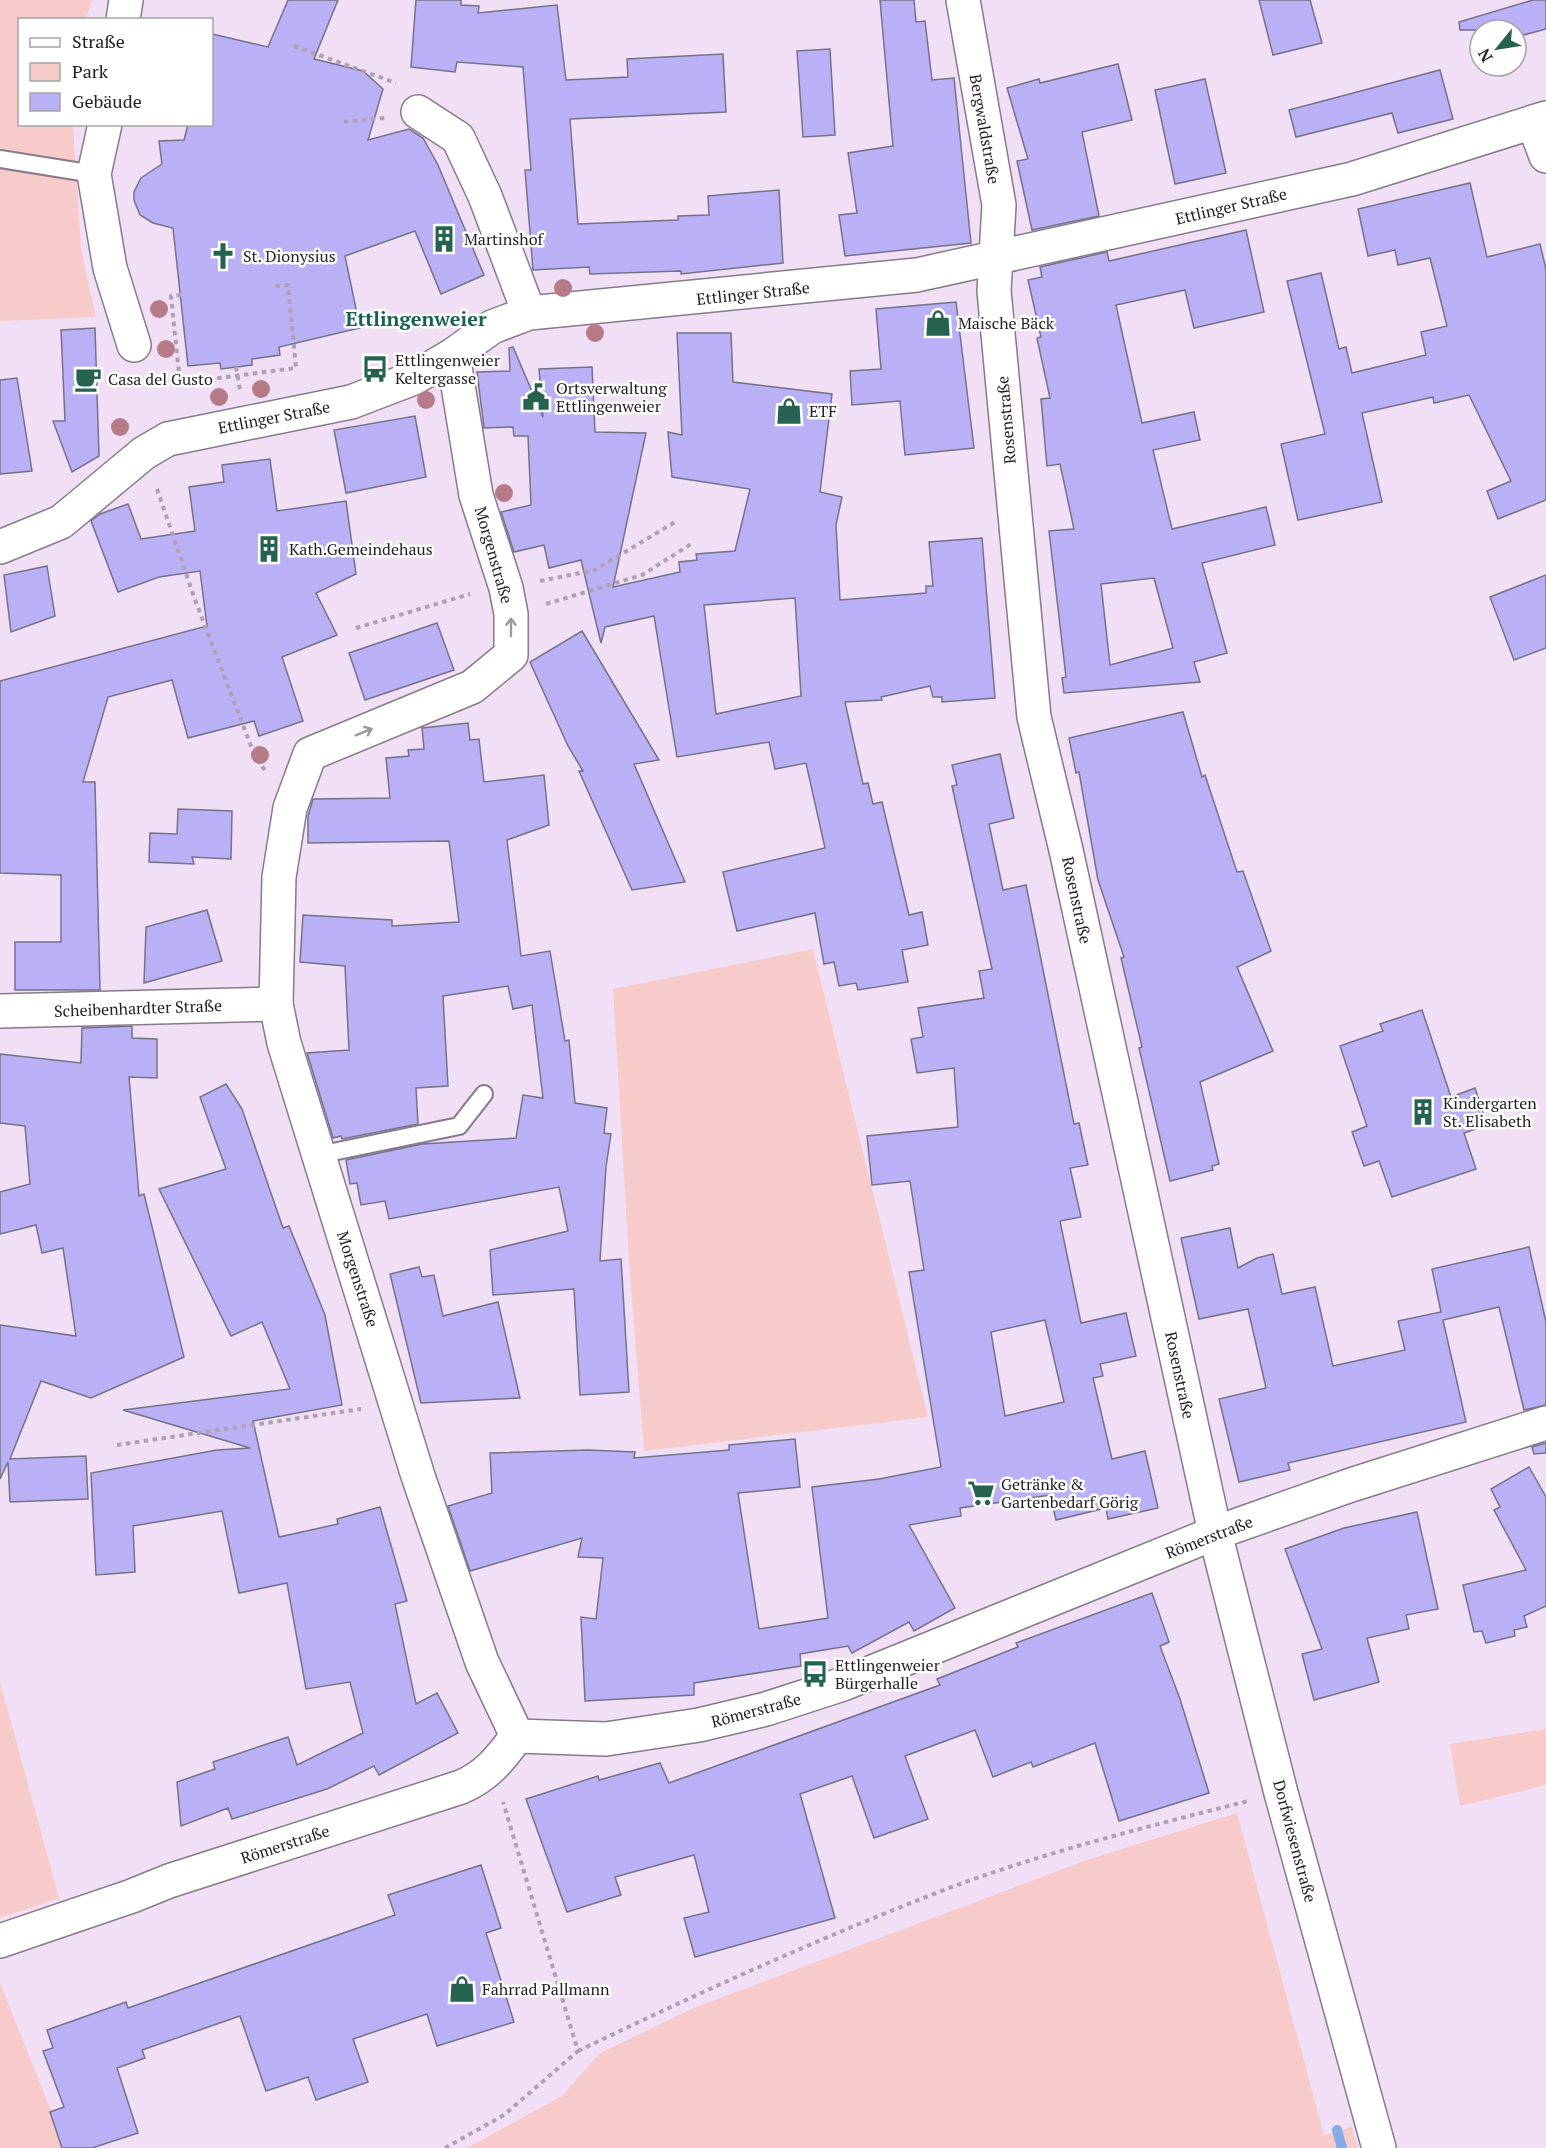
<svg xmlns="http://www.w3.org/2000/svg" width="1546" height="2148" viewBox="0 0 1546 2148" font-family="'PT Serif',serif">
  <rect width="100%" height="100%" fill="#f1dff5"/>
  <g fill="#f7cbca">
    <polygon points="0,0 92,0 86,19 20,20 20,124 73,125 81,249 96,317 0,321"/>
    <polygon points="813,949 928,1417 644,1451 629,1261 613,989"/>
    <polygon points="0,1682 59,1898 0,1918"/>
    <polygon points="1546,1729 1546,1785 1460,1806 1450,1744"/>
    <polygon points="1237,1813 1324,2135 1352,2127 1358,2148 467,2148 562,2096 600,2053 696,2007 1087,1860"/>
    <polygon points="0,1983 66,2148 0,2148"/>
  </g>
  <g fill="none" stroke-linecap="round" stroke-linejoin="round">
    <polyline stroke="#85abe8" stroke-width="10" points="1337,2130 1342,2148"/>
  </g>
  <g fill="#b9b0f5" stroke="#747289" stroke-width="1.5" fill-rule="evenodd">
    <polygon points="288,0 338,0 314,59 363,71 383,89 368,140 409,129 423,138 438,165 484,275 441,294 415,231 345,256 360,328 279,347 280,355 252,359 252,365 221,369 220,363 188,366 173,228 153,223 140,215 134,200 134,192 141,178 162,164 159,141 184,140 188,124 212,124 212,34 268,47"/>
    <polygon points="416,0 461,0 461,5 479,6 478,13 557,5 566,80 628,77 627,59 723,54 726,112 570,119 578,224 678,220 678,216 709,215 708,196 779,190 783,263 681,274 681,271 590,274 589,267 533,270 525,170 531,170 523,67 457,62 455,72 411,67"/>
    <polygon points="880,0 914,0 916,22 925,21 932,80 954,78 971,243 845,256 839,215 857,213 848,153 893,146"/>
    <polygon points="1259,0 1310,0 1322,43 1273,55"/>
    <polygon points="1533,0 1546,0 1546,29 1516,37 1516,30 1460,30 1459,22"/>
    <polygon points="830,49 835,135 803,137 797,51"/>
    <polygon points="1118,64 1132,120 1082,132 1099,216 1032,230 1017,161 1028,159 1007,88 1039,79 1040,83"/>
    <polygon points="1440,70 1453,119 1398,133 1392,113 1296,137 1289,110"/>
    <polygon points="1205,79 1226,173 1175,184 1155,90"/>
    <polygon points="1470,183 1487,257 1540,244 1546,269 1546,500 1498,519 1487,491 1511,481 1469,395 1434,403 1433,397 1362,413 1382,502 1298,520 1281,444 1325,434 1287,281 1321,273 1339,349 1346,347 1352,373 1426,355 1421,332 1447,326 1430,258 1398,265 1395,250 1368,256 1358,209"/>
    <path d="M1246 230 1264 312 1194 328 1185 290 1116 305 1142 423 1194 412 1200 440 1153 450 1172 529 1266 507 1275 545 1202 563 1227 653 1194 662 1200 682 1064 693 1062 678 1066 677 1049 531 1074 529 1060 464 1047 466 1041 399 1050 398 1037 338 1041 337 1028 280 1042 277 1040 267 1107 252 1109 261ZM1154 578 1173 648 1110 665 1101 584Z"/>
    <polygon points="956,302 974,448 905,455 900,401 852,405 850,371 881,369 876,309"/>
    <polygon points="95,328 99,456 72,472 53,421 65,421 61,330"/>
    <path d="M677 333H731L733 382 832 394 820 492 842 497 836 525 840 600 926 593V586H933L929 542 982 538 995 698 942 702V697H933L930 686 881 697 882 700 845 702 863 784 868 783 873 804 882 802 909 915 922 912 928 945 902 950 908 982 858 990 856 983 839 986 834 962 824 964 815 913 737 931 723 872 825 848 806 763 775 769 769 742 677 757 654 616 605 627 601 643 581 560 549 568 544 545 514 552 501 512 531 505 528 436H514L513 427 484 428 477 372 510 371 509 348 513 347 543 417 539 369 592 367 595 432 646 433 613 587 680 572 679 562 697 560 696 554 735 551 750 489 672 477 668 432 682 435ZM795 598 801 696 716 714 704 605Z"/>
    <polygon points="17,378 32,471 0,474 0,380"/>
    <polygon points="415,416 426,477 346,493 334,430"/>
    <polygon points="270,459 277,511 346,501 356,574 316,593 337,635 282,657 303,721 259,736 254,721 188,738 172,680 108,697 83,782 95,782 100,990 15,990 15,942 61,942 61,875 0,873 0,681 207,626 200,571 159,577 118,592 91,521 100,514 128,504 141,539 195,531 189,487 224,482 222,465"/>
    <polygon points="47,566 55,616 11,632 4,575"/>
    <polygon points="1546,575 1546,648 1514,660 1490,597"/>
    <polygon points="437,623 454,670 365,700 349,653"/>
    <polygon points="582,631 659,760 634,764 685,882 632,890 579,771 583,771 568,746 530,662"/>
    <polygon points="1183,712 1202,777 1205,775 1237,872 1243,871 1271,951 1237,967 1273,1051 1200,1082 1219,1164 1212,1166 1213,1170 1170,1181 1139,1048 1142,1047 1121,958 1124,957 1098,880 1079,772 1076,773 1069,738"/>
    <polygon points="468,723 470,740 479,739 484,782 544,775 549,825 507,840 521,956 550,951 565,1041 569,1040 575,1103 607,1108 604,1133 611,1134 606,1167 600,1261 621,1259 629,1392 580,1395 574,1289 493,1295 490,1250 568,1231 559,1187 389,1219 385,1201 361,1205 357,1183 350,1184 346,1160 422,1144 516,1138 523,1095 543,1098 532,1005 513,1009 508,986 443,996 448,1086 416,1088 418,1124 342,1139 341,1136 333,1138 307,1053 349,1050 345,966 300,962 303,915 392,920 392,926 459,922 449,841 308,843 308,816 313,799 390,798 386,758 409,756 408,750 424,749 422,728"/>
    <path d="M1000 754 1014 818 989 824 1003 890 1026 885 1074 1124 1079 1123 1088 1165 1070 1168 1081 1217 1060 1221 1081 1323 1126 1313 1136 1356 1100 1364 1103 1376 1093 1378 1112 1459 1145 1451 1158 1508 1108 1519 1106 1508 1056 1520 1050 1495 960 1508 961 1516 909 1525 955 1608 914 1631 909 1622 852 1653 848 1646 800 1654 801 1666 694 1683V1695L585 1701 581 1617 596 1619 603 1558 578 1557 582 1538 470 1571 448 1506 492 1493 490 1453 588 1450 635 1452 634 1458 729 1450V1445L795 1439 800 1487 738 1493 759 1629 828 1618 812 1487 879 1479 941 1467 909 1272 924 1270 910 1181 872 1185 867 1136 958 1127 954 1068 917 1073 911 1039 923 1037 918 1008 984 998 979 971 992 969 952 786 957 785 952 765ZM1045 1320 1064 1402 1005 1416 991 1332Z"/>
    <polygon points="178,809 232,811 231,859 192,857 194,864 149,862 150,833 177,834"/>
    <polygon points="207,910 222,961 144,983 146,927"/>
    <polygon points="1422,1010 1451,1097 1475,1088 1487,1125 1464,1133 1476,1169 1392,1197 1379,1161 1364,1166 1352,1132 1367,1126 1340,1046 1383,1031 1380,1024"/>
    <polygon points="132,1026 132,1038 157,1039 157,1078 129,1077 139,1196 144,1194 184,1357 91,1398 41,1381 10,1459 86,1456 88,1499 10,1502 8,1462 0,1479 0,1325 76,1336 63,1248 42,1253 36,1225 0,1234 0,1192 30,1184 25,1126 0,1123 0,1054 81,1063 82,1028"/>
    <polygon points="226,1084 242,1109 283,1228 289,1226 325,1315 342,1405 253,1421 279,1537 338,1524 337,1519 380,1507 407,1601 395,1604 416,1704 437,1693 458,1733 379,1775 374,1766 327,1789 232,1819 228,1808 181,1826 177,1782 215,1769 213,1762 288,1737 297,1765 363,1733 350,1682 306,1689 287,1583 239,1593 222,1511 133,1526 135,1572 96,1575 91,1473 217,1450 250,1448 123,1410 290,1389 262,1322 231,1336 159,1189 226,1169 200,1097"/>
    <polygon points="1230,1228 1238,1268 1257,1258 1273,1254 1282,1294 1315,1287 1333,1366 1405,1350 1398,1321 1441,1312 1432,1269 1529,1247 1546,1322 1546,1405 1524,1410 1499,1307 1443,1320 1466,1422 1288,1463 1290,1470 1239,1482 1219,1399 1266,1388 1248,1309 1199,1319 1181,1238"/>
    <polygon points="419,1267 422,1277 434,1275 443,1316 498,1302 520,1398 421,1403 390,1274"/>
    <polygon points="1546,1443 1546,1453 1534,1454 1532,1447"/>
    <polygon points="1529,1467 1546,1497 1546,1606 1524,1616 1527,1627 1514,1630 1515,1636 1486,1643 1482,1631 1474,1632 1463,1585 1526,1570 1494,1510 1500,1507 1491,1489"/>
    <polygon points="1417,1512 1438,1609 1406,1615 1409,1629 1367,1638 1379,1682 1314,1700 1302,1654 1322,1649 1285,1549 1344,1528"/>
    <polygon points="1152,1593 1169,1642 1160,1646 1180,1699 1209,1793 1119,1821 1095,1743 1033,1767 1031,1762 993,1777 975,1730 905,1756 928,1819 874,1838 852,1776 800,1794 835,1918 695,1957 684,1918 709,1912 694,1855 615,1877 621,1895 567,1912 526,1799 598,1776 599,1780 660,1763 669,1783 940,1685 937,1679 1018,1647 1016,1643"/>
    <polygon points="481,1865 501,1928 486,1933 514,2022 437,2046 427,2014 353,2039 368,2082 316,2100 308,2077 266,2091 240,2016 142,2050 145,2058 117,2068 138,2133 92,2148 62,2148 50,2112 64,2107 43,2051 53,2048 47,2030 126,2002 128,2008 395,1915 388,1895"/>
  </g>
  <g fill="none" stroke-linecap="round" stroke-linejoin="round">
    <defs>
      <g id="service">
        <polyline points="0,159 94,174"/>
        <polyline points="318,1155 459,1126 484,1094"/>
      </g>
      <g id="minor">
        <polyline points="963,0 999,205 994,291 1034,717 1066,850 1215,1533 1281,1793 1379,2148"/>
        <polyline points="123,20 126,0"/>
        <polyline points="418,112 458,138 485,196 529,313"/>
        <polyline points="1533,122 1546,156"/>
        <polyline points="105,124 94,174 110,268 134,345"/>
        <polyline points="453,355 476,495 506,588 511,614 511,655 472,687 310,754 290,808 279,877 276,1004 284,1043 418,1476 482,1662 517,1736"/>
        <polyline points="0,547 61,522 144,453 168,439 351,402 414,378 453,355 492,327 529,313 917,275 1352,179 1546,118"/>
        <polyline points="0,1011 276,1004"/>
        <polyline points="517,1736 606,1739 699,1725 766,1709 843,1684 1215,1533 1351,1485 1546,1423"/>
        <path d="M0 1941 132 1896 169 1881 461 1787C487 1776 500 1759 517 1736"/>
      </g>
    </defs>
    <use href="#service" stroke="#89798d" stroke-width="20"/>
    <use href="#minor" stroke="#89798d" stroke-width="36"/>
    <g stroke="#afa1b2" stroke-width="4" stroke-dasharray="4.5 4.5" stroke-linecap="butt">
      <polyline points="294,46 396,83"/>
      <polyline points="344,122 385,118"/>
      <polyline points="181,295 171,296 180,383 296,368 288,285 273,286"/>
      <polyline points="236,367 240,390"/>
      <polyline points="157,489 194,597 254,754 266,772"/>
      <polyline points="540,581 595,570 675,522"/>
      <polyline points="546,604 642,575 691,544"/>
      <polyline points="356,628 470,594"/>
      <polyline points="117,1445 361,1409"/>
      <path d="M578 2051C694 1995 811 1942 931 1895 1033 1855 1142 1828 1248 1801"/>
      <polyline points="445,2148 504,2115 578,2051 503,1802"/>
    </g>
    <use href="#service" stroke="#fff" stroke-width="16"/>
    <use href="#minor" stroke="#fff" stroke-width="33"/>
  </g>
  <g fill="#b77b88">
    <circle cx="563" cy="288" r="9"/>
    <circle cx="159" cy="309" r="9"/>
    <circle cx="595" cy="333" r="9"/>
    <circle cx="166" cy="349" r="9"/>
    <circle cx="261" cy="389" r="9"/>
    <circle cx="219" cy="397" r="9"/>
    <circle cx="426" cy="400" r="9"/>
    <circle cx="120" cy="427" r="9"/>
    <circle cx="504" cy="493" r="9"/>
    <circle cx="260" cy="755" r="9"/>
  </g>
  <defs><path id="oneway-shaft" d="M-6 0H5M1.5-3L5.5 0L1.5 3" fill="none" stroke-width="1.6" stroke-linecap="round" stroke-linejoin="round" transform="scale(1.5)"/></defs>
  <g stroke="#9c999c">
    <use href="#oneway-shaft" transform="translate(511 627) rotate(-90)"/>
    <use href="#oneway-shaft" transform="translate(364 732) rotate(-22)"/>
  </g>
  <defs>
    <symbol id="building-bare" viewBox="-9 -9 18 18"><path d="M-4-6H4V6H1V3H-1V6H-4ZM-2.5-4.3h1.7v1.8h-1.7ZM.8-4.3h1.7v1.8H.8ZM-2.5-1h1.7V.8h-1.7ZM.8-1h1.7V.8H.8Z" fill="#256350" stroke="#fff" stroke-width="2.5" paint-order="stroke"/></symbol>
    <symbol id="church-bare" viewBox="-9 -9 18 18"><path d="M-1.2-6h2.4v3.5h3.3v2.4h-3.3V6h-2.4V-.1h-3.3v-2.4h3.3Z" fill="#256350" stroke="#fff" stroke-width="2.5" paint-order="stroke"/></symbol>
    <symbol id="shop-bare" viewBox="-9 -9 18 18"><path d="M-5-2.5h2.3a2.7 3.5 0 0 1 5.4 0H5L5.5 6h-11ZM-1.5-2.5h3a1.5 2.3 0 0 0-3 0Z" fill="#256350" stroke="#fff" stroke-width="2.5" paint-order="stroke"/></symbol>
    <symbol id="bus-bare" viewBox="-9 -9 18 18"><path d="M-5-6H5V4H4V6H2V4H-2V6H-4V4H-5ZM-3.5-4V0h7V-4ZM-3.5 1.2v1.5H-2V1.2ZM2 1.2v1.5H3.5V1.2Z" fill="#256350" stroke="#fff" stroke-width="2.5" paint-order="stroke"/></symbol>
    <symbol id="cafe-bare" viewBox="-9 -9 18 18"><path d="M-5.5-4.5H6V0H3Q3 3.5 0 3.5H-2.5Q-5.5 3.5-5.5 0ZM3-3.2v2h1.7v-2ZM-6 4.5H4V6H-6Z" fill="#256350" stroke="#fff" stroke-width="2.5" paint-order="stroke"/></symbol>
    <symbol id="civic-bare" viewBox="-9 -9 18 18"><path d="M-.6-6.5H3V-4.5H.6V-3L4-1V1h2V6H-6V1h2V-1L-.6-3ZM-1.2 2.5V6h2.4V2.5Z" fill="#256350" stroke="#fff" stroke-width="2.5" paint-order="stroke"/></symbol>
    <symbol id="supermarket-bare" viewBox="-9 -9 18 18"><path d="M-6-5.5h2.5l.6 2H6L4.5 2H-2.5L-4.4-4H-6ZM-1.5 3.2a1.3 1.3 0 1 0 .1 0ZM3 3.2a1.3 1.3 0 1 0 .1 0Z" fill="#256350" stroke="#fff" stroke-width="2.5" paint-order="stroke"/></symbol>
  </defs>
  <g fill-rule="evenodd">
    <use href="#building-bare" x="425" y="220" width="38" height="38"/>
    <use href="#church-bare" x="204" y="237" width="38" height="38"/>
    <use href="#shop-bare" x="919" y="304" width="38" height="38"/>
    <use href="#bus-bare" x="356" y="350" width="38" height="38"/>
    <use href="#cafe-bare" x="69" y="360" width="38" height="38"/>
    <use href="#civic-bare" x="517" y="378" width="38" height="38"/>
    <use href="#shop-bare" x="770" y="392" width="38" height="38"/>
    <use href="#building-bare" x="250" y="530" width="38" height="38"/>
    <use href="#building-bare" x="1404" y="1093" width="38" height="38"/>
    <use href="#supermarket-bare" x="962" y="1474" width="38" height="38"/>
    <use href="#bus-bare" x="796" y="1655" width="38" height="38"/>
    <use href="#shop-bare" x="443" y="1970" width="38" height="38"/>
  </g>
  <g text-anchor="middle" stroke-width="5" stroke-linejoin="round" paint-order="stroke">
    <g font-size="16" fill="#231c24" stroke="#fff">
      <text transform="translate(985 129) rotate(80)" y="6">Bergwaldstraße</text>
      <text transform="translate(1231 206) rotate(-13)" y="6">Ettlinger Straße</text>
      <text transform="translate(753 293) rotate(-6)" y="6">Ettlinger Straße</text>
      <text transform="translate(274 417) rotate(-11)" y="6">Ettlinger Straße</text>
      <text transform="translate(1006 420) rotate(-95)" y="6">Rosenstraße</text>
      <text transform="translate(494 555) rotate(74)" y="6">Morgenstraße</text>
      <text transform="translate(1077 900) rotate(78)" y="6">Rosenstraße</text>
      <text transform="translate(138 1008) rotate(-2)" y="6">Scheibenhardter Straße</text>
      <text transform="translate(358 1279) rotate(72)" y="6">Morgenstraße</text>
      <text transform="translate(1180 1375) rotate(78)" y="6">Rosenstraße</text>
      <text transform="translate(1209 1537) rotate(-21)" y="6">Römerstraße</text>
      <text transform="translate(756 1710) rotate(-15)" y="6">Römerstraße</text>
      <text transform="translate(1295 1841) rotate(75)" y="6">Dorfwiesenstraße</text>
      <text transform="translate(285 1844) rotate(-18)" y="6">Römerstraße</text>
    </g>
    <g font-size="16" fill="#231c24" stroke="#fff" text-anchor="start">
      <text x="464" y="245">Martinshof</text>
      <text x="243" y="262">St. Dionysius</text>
      <text x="958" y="329">Maische Bäck</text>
      <text x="395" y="366">Ettlingenweier<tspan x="395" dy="18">Keltergasse</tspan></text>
      <text x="108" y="385">Casa del Gusto</text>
      <text x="556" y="394">Ortsverwaltung<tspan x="556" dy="18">Ettlingenweier</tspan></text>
      <text x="809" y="417">ETF</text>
      <text x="289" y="555">Kath.Gemeindehaus</text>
      <text x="1443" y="1109">Kindergarten<tspan x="1443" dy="18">St. Elisabeth</tspan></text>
      <text x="1001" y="1490">Getränke &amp;<tspan x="1001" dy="18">Gartenbedarf Görig</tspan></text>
      <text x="835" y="1671">Ettlingenweier<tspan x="835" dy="18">Bürgerhalle</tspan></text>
      <text x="482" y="1995">Fahrrad Pallmann</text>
    </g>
    <g font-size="20" font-weight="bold" fill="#16624c" stroke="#fff">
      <text x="416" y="326">Ettlingenweier</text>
    </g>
  </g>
  <rect x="18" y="18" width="195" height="108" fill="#ffffff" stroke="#a7a4a7" stroke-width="1.5"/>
  <rect x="30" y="38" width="30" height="9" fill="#ffffff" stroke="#a7a4a7" stroke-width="1.5"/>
  <text x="72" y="48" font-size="18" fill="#231c24">Straße</text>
  <rect x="30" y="63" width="30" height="18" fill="#f7cbca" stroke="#a7a4a7" stroke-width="1.5"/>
  <text x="72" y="78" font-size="18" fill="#231c24">Park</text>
  <rect x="30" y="93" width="30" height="18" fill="#b9b0f5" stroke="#a7a4a7" stroke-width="1.5"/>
  <text x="72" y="108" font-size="18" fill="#231c24">Gebäude</text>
  <g transform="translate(1498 48) rotate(240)"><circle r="28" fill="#ffffff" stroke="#a7a4a7" stroke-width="1.5"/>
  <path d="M0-4.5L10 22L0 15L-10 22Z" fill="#256350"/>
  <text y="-9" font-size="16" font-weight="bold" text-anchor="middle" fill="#231c24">N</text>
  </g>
</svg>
